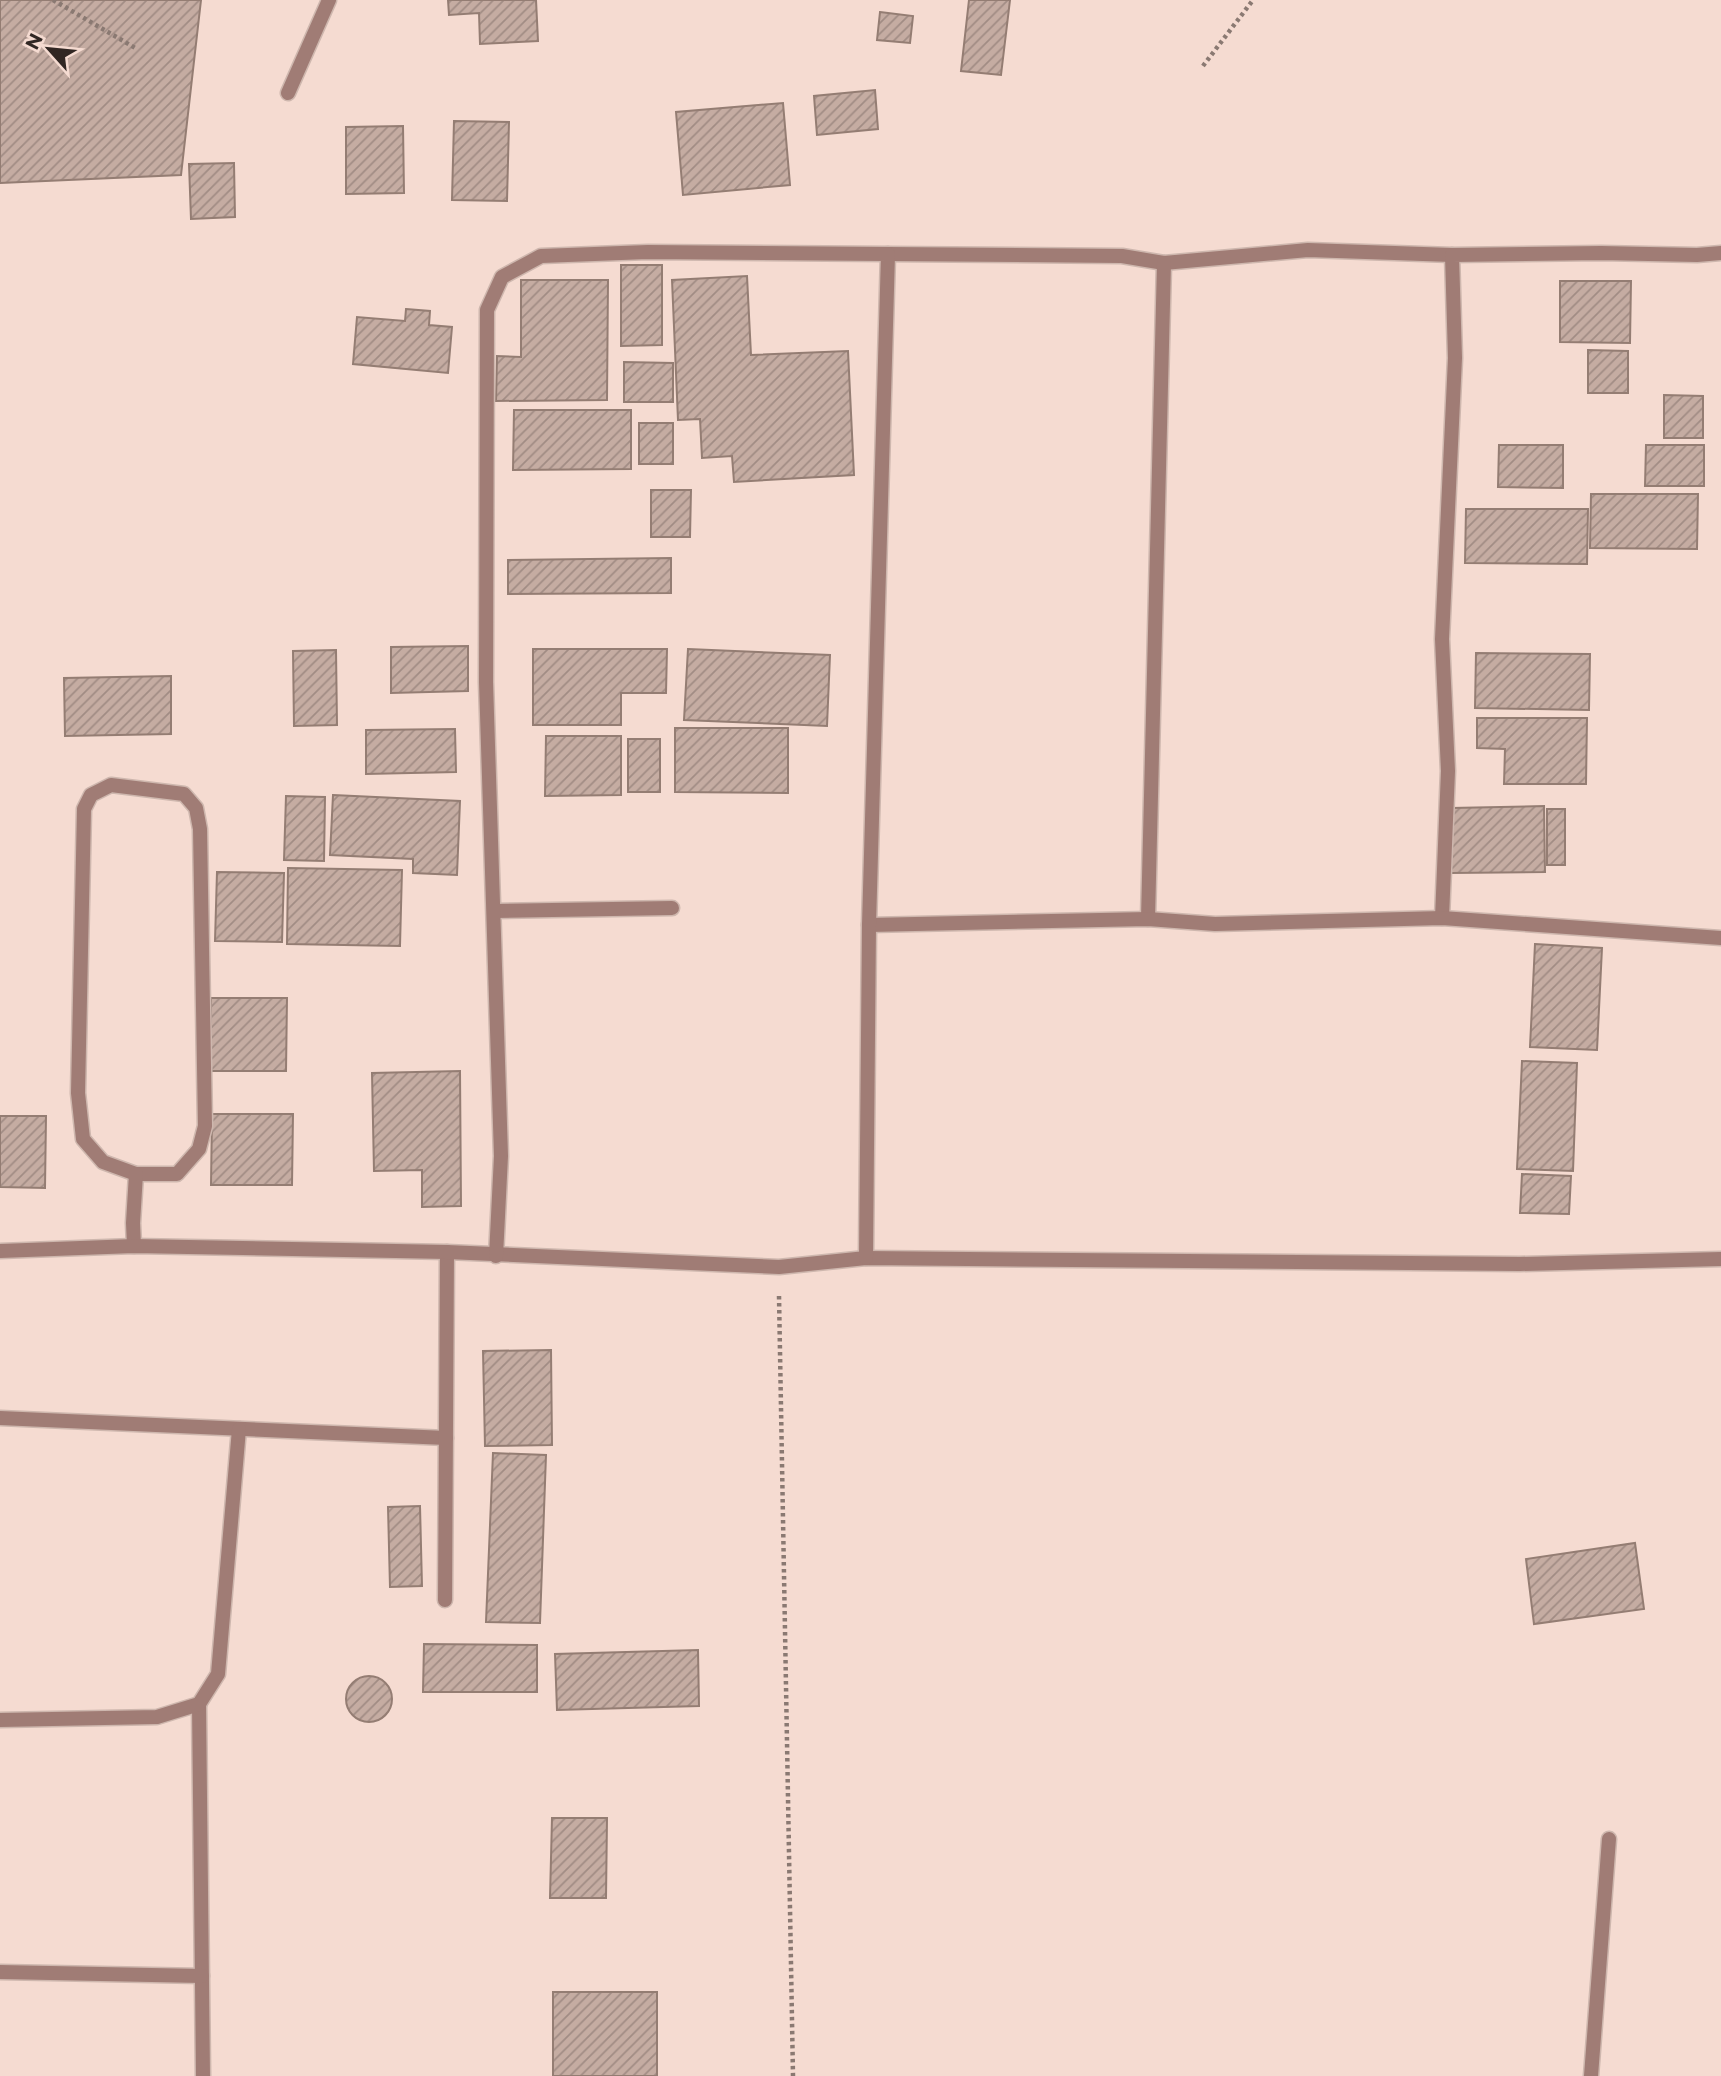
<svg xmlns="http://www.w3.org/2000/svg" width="1721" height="2076" viewBox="0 0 1721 2076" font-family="Montserrat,sans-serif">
  <defs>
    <pattern id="building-hatch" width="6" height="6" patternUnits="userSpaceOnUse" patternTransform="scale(1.75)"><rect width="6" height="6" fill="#c5aca2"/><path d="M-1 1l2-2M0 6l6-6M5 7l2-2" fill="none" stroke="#a18c84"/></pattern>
  </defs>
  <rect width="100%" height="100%" fill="#f5dbd1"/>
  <g fill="url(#building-hatch)" stroke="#947d73" stroke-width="2">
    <polygon points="0,0 201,0 181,175 0,183"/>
    <polygon points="448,0 536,0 538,41 480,44 479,13 449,15"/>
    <polygon points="969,0 1010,0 1001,75 961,71"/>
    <polygon points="880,12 913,16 910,43 877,40"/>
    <polygon points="875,90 878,129 817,135 814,96"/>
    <polygon points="783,103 790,185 683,195 676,112"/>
    <polygon points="454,121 509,122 507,201 452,200"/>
    <polygon points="403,126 404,193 346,194 346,127"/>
    <polygon points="234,163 235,217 191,219 189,164"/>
    <polygon points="621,265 662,265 662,345 621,346"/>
    <polygon points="747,276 751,355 848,351 854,475 734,482 732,456 702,458 700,419 678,420 672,280"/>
    <polygon points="521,280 608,280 607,400 496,401 497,356 521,357"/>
    <polygon points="1560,281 1631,281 1630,343 1560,342"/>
    <polygon points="406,309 430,311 429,325 452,327 448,373 353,364 357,317 405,321"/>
    <polygon points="1588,350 1628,351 1628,393 1588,393"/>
    <polygon points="624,362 673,363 673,402 624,402"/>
    <polygon points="1664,395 1703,396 1703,438 1664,438"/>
    <polygon points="514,410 631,410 631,469 513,470"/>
    <rect x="639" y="423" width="34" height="41"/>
    <polygon points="1499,445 1563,445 1563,488 1498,487"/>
    <polygon points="1646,445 1704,445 1704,486 1645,486"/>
    <polygon points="651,490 691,490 690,537 651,537"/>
    <polygon points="1591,494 1698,494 1697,549 1590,548"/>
    <polygon points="1466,509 1588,509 1587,564 1465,563"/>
    <polygon points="671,558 671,593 508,594 508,560"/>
    <polygon points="468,646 468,691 391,693 391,647"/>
    <polygon points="533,649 667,649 666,693 621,693 621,725 533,725"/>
    <polygon points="688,649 830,655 827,726 684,720"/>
    <polygon points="336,650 337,725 294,726 293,651"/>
    <polygon points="1476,653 1590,654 1589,710 1475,708"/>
    <polygon points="171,676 171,734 65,736 64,678"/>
    <polygon points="1477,718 1587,718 1586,784 1504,784 1505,749 1477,748"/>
    <polygon points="675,728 788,728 788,793 675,792"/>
    <polygon points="455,729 456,772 366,774 366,730"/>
    <polygon points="546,736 621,736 621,795 545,796"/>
    <rect x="628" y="739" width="32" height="53"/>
    <polygon points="333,795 460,801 457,875 413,873 413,859 330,855"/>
    <polygon points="286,796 325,797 324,861 284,860"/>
    <polygon points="1544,806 1545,872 1451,873 1451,808"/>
    <rect x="1547" y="809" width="18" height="56"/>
    <polygon points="288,868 402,870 400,946 287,944"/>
    <polygon points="217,872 284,873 282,942 215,941"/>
    <polygon points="1535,944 1602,948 1597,1050 1530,1047"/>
    <polygon points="211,998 287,998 286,1071 210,1071"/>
    <polygon points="1522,1061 1577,1063 1573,1171 1517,1169"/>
    <polygon points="460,1071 461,1206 422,1207 422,1170 374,1171 372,1073"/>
    <polygon points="212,1114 293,1114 292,1185 211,1185"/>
    <polygon points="0,1116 46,1116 45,1188 0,1187"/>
    <polygon points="1522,1174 1571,1176 1569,1214 1520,1213"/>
    <polygon points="551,1350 552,1445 485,1446 483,1351"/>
    <polygon points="493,1453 546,1455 540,1623 486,1622"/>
    <polygon points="420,1506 422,1586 390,1587 388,1507"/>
    <polygon points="1635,1543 1644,1609 1534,1624 1526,1559"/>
    <polygon points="424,1644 537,1645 537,1692 423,1692"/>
    <polygon points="698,1650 699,1706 557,1710 555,1654"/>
    <circle cx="369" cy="1699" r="23"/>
    <polygon points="552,1818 607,1818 606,1898 550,1898"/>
    <rect x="553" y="1992" width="104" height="84"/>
  </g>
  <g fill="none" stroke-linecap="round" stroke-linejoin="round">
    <defs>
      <g id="service">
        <polyline points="288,93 329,0"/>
        <polygon points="111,785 184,794 196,808 200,829 205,1126 199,1149 177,1174 136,1174 103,1162 83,1139 78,1093 84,809 91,795"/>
        <polyline points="495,911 672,908"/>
        <polyline points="134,1246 133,1223 136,1174"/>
        <polyline points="0,1418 446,1438"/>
        <polyline points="445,1600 447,1252"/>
        <polyline points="199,1704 203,2076"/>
        <polyline points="0,1720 157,1717 199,1704 218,1674 239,1429"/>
        <polyline points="0,1972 202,1976"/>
        <polyline points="1591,2076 1609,1839"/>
      </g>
      <g id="minor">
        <polyline points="888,254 1122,256 1164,263 1308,250 1452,255"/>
        <polyline points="1442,918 1448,771 1442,639 1455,358 1452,255 1601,253 1697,255 1721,253"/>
        <polyline points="1148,919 1164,263"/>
        <polyline points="869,925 1148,919 1215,924 1442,918 1721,938"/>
        <polyline points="0,1251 134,1246 447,1252 779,1267 866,1258 1520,1264 1721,1259"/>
        <polyline points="496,1256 501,1156 486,682 487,310 502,277 541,256 648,252 888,254 869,925 866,1258"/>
      </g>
    </defs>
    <use href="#service" stroke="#ceb7ae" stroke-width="17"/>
    <use href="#minor" stroke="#ceb7ae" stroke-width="17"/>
    <g stroke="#8a7972" stroke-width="4.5" stroke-dasharray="3.5 3.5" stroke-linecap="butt">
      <polyline points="53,0 137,49"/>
      <polyline points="1203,66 1253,0"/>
      <polyline points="779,1296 793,2076"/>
    </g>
    <use href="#service" stroke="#a07c75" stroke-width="14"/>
    <use href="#minor" stroke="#a07c75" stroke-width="14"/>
  </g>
  <g transform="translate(49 49) rotate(297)" stroke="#f5dbd1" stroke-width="5" paint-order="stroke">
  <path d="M0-5L12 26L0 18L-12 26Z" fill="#312723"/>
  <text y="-10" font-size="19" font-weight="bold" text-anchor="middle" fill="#312723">N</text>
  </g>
</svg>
